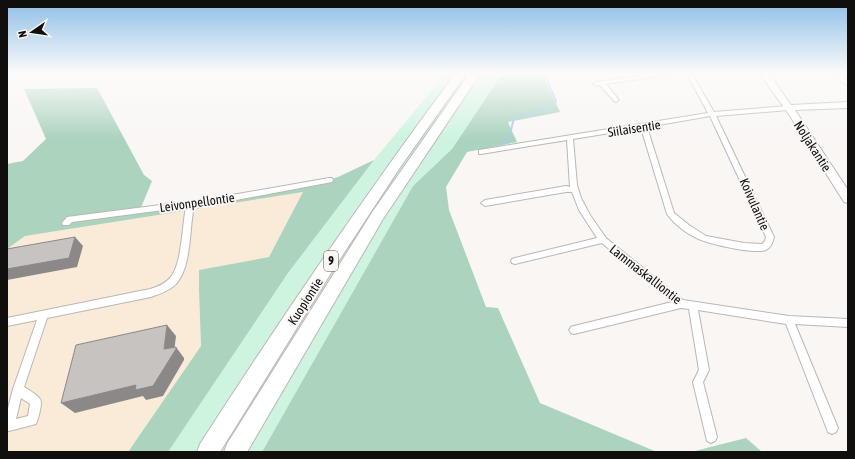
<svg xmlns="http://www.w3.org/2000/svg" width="855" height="459" viewBox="0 0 855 459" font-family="'Asap Condensed',sans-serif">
  <rect width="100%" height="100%" fill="#f9f6f4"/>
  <polygon fill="#faead8" points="303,192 269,257 199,270 199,290 201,346 128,452 7,452 7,249 25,236"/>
  <polygon fill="#cef4e0" points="445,74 502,74 452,149 413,186 262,452 168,452 288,273 374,160"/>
  <g fill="#abd3be">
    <polygon points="502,74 542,74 560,112 508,122 517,142 467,152 446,187 449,210 486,307 498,308 540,403 657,452 262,452 413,186 452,149"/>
    <polygon points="97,88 144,175 152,181 140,210 329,180 338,177 374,160 288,273 168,452 128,452 201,346 199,290 199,270 269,257 303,192 25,236 7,249 7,164 23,161 46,139 24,89"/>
    <polygon points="746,438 762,452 691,452"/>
  </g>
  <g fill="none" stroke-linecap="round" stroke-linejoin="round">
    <polyline stroke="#a7cee4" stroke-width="2" points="500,145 509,138 514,118 552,108 556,101 544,74"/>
    <defs>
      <g id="street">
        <polygon points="655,74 673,74 606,84 619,100 616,102 614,101 600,85 596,86 593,84 596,82"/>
        <path d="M684 74H692L714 112 788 106 791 108 788 110 716 116 774 237C773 242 771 247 766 250 754 254 720 246 707 242 693 238 676 227 667 214L641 128 573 139 577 185 581 198 590 215 606 238 683 300 789 316 848 319V327L795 324 838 428 836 432 832 434 828 432 786 324 698 310 709 370 703 382 717 437 715 441 711 443 707 441 693 382 699 370 689 309 681 308 574 334 571 333 569 330 571 327 574 326 672 302 602 243 515 264 512 263 511 261 512 259 515 258 597 238 579 210 572 192H566L485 206 481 203 485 200 566 186 570 187 567 140 481 154H479V150L708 113 688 76ZM710 116 766 237 765 241 762 244 744 243 706 236 689 225 674 213 647 127Z"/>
        <polygon points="848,74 848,77 843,78 848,81 848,86 837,78 840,75"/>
        <path d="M329 178H332L333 180 332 182 215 204 194 206C189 229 192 266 176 284 169 291 159 294 151 297L47 318 24 387C29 390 36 394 40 399 43 403 38 419 36 424L9 431H7V412L13 389 37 320 7 326V318L150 289C157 287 165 284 170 278 182 265 182 226 186 207L72 222 69 225H63L62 223 67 217 215 198ZM21 398 30 404 28 416 16 419Z"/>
      </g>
      <polygon id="secondary" points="760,74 769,74 791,105 848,102 848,108 795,110 848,190 848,203 844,202 790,116"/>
      <g id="highway">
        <path d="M455 74H466L399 169 336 265 220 452H197L200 444C281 318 366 194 455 74Z"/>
        <polygon points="469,74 480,74 383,219 247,452 224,452 227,444 373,211"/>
      </g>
    </defs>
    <use href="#street" stroke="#bab7b5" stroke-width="2"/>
    <use href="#secondary" stroke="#bab7b5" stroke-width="2"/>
    <use href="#highway" stroke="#bab7b5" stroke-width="2"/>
    <use href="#street" fill="#fff" fill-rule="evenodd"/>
    <use href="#secondary" fill="#fff" fill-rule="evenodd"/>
    <use href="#highway" fill="#fff" fill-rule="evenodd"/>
  </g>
  <g fill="#8b8887">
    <polygon points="75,237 83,246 77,267 7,280 7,269"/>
    <polygon points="167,325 176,336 174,352 176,347 184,358 184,360 163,396 146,400 143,396 75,413 61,403 164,349"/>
  </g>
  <g fill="#c6c3c1" stroke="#8b8887">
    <polygon points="75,237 69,258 7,269 7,249"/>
    <polygon points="167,325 164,349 176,347 176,349 153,386 135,390 136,385 61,403 76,345"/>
  </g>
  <linearGradient id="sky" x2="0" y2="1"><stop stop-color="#8ebee6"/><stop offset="0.53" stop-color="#fcfbfa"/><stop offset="1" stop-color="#fcfbfa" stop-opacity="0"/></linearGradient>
  <rect width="855" height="139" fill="url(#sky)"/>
  <g text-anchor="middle" stroke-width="4" stroke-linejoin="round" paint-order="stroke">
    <rect fill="#f9f6f4" stroke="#565453" stroke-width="1" x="324" y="251" width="14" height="20" rx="3"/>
    <g font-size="12" font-weight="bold" fill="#100f0e">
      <text x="331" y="265">9</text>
    </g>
    <g font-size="13" fill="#100f0e" stroke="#f9f6f4">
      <text transform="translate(634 128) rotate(-9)" y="5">Siilaisentie</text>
      <text transform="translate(813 146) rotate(57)" y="5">Noljakantie</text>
      <text transform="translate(197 202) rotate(-8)" y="5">Leivonpellontie</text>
      <text transform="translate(755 204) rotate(66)" y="5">Koivulantie</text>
      <text transform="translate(646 274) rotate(38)" y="5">Lammaskalliontie</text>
      <text transform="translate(305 301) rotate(-57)" y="5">Kuopiontie</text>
    </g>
  </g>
  <rect width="855" height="459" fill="none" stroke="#100f0e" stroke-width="16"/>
  <g transform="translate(32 32) rotate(257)" stroke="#f9f6f4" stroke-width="3" paint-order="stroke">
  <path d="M0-3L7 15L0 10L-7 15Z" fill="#100f0e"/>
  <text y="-6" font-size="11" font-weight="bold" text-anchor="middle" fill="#100f0e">N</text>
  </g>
</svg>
